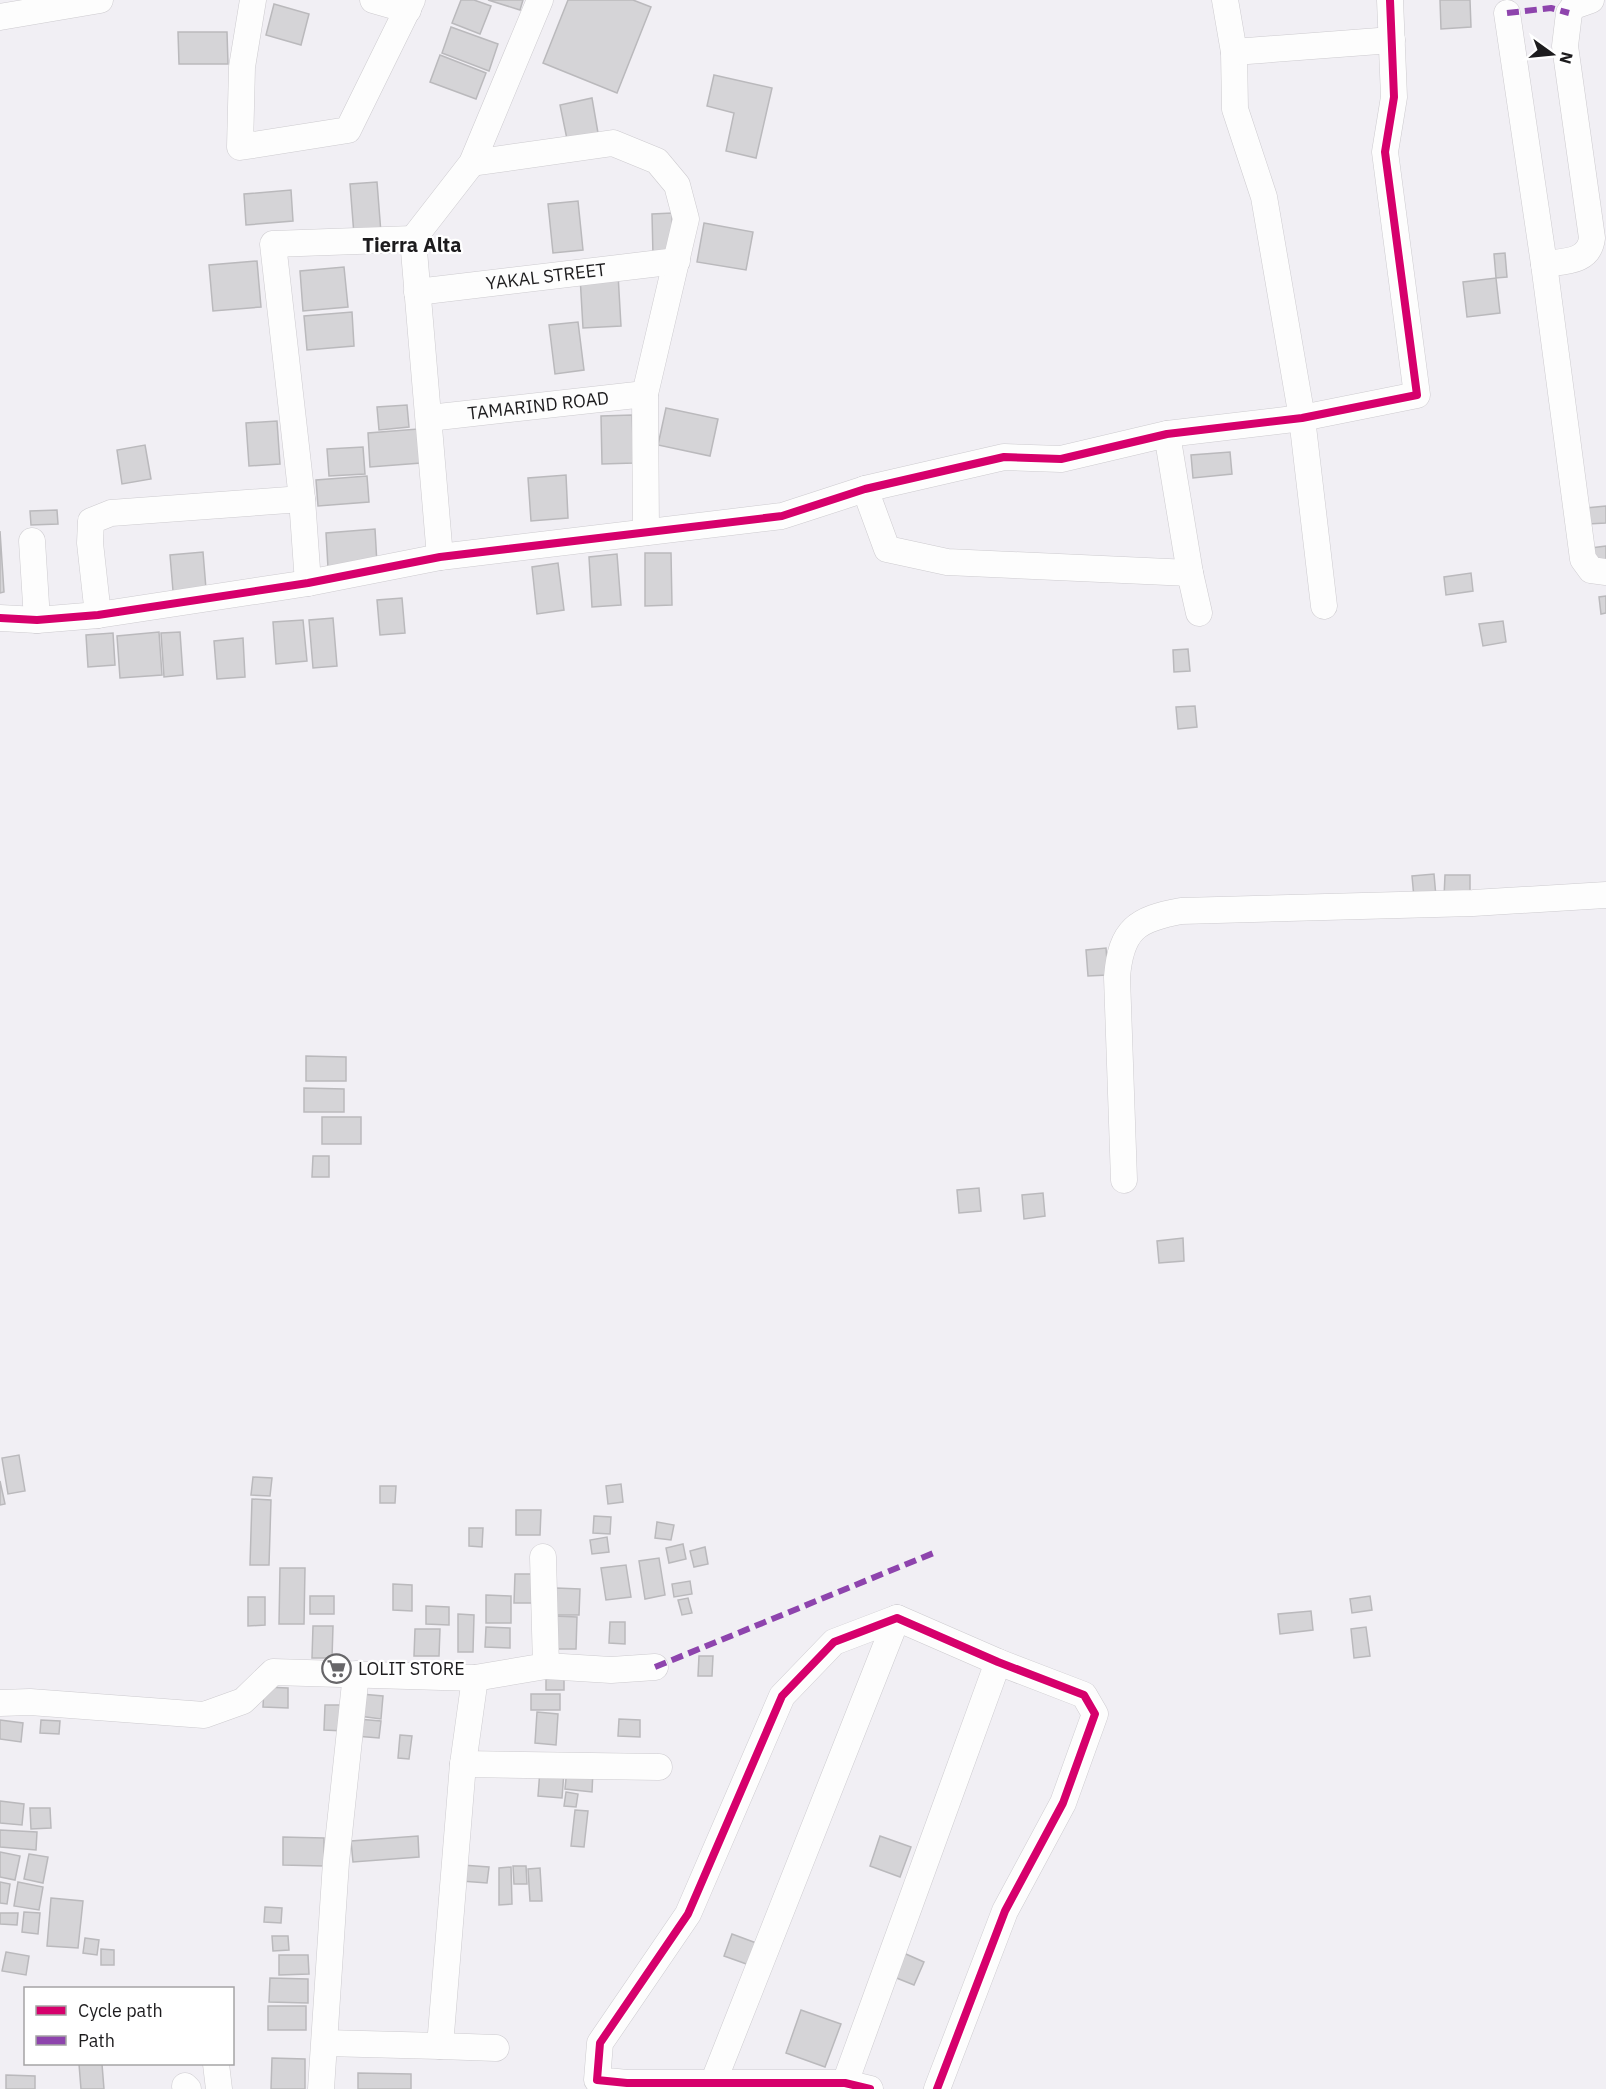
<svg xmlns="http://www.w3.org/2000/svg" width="1606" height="2089" viewBox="0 0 1606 2089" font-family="'IBM Plex Sans',sans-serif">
  <rect width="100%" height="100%" fill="#f1eff4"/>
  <g fill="#d5d4d7" stroke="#bab9bc" stroke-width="1.5">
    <polygon points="461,0 474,0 491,6 480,34 452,23"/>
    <polygon points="488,0 523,0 520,10"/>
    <polygon points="568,0 633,0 651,7 617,93 543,63"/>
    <polygon points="1440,0 1470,0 1471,27 1441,29"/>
    <polygon points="274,4 309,14 301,45 266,35"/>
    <polygon points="451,27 498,44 489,71 442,53"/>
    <polygon points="178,32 227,32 228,64 179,64"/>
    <polygon points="440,55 486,73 476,99 430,82"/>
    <polygon points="714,75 772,88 756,158 726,151 734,113 707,106"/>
    <polygon points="592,98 598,133 567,139 560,105"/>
    <polygon points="377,182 381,233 354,235 350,184"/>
    <polygon points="291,190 293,221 246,225 244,194"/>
    <polygon points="578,201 583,250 553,253 548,204"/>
    <polygon points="672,213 673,255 653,256 652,214"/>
    <polygon points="704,223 753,232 746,270 697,262"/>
    <polygon points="1505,253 1507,277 1496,278 1494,254"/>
    <polygon points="257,261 261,307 213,311 209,265"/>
    <polygon points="344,267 348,307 303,311 300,271"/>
    <polygon points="618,274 621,326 583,328 580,276"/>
    <polygon points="1496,278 1500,313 1467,317 1463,282"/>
    <polygon points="352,312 354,346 307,350 304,316"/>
    <polygon points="578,322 584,370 555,374 549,325"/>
    <polygon points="407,405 409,427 379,430 377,407"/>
    <polygon points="666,408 718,419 710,456 658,445"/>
    <polygon points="632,415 634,463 602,464 601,416"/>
    <polygon points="277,421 280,464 249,466 246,423"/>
    <polygon points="418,429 421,463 370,467 368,433"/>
    <polygon points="145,445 151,479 122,484 117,450"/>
    <polygon points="363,447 365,474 329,476 327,449"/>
    <polygon points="1230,452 1232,474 1193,478 1191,455"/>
    <polygon points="566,475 568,518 531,521 528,478"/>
    <polygon points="367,476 369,502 318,506 316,480"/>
    <polygon points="1606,506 1606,523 1588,524 1586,508"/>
    <polygon points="57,510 58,524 31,525 30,511"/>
    <polygon points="375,529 377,564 328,568 326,533"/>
    <polygon points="0,531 4,592 0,593"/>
    <polygon points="1606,546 1606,565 1593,566 1591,548"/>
    <polygon points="203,552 206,589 173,591 170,555"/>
    <polygon points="645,553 671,553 672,605 645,606"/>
    <polygon points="617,554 621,605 592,607 589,557"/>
    <polygon points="558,563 564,610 537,614 532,567"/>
    <polygon points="1471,573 1473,591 1446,595 1444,577"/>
    <polygon points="1606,596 1606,613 1601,614 1599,597"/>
    <polygon points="402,598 405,633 380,635 377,600"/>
    <polygon points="333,618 337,666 313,668 309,620"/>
    <polygon points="303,620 307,661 276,664 273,622"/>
    <polygon points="1503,621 1506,642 1483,646 1479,624"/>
    <polygon points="159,632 162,675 120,678 117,636"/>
    <polygon points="180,632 183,675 164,677 161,633"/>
    <polygon points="113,633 115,665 88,667 86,635"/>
    <polygon points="243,638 245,677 217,679 214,641"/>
    <polygon points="1188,649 1190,671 1174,672 1173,650"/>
    <polygon points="1195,706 1197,727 1178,729 1176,707"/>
    <polygon points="1434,874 1436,897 1414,898 1412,876"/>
    <polygon points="1445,875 1470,875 1470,898 1444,897"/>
    <polygon points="1106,948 1108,975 1088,976 1086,950"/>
    <polygon points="306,1056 346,1057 346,1081 306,1081"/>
    <polygon points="304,1088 344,1089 344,1112 304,1112"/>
    <rect x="322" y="1117" width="39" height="27"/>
    <polygon points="313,1156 329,1156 329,1177 312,1177"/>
    <polygon points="979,1188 981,1211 959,1213 957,1190"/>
    <polygon points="1043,1193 1045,1216 1024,1219 1022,1195"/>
    <polygon points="1183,1238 1184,1261 1159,1263 1157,1241"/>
    <polygon points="19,1455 25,1491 8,1494 2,1458"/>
    <polygon points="253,1477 272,1478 270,1496 251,1495"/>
    <polygon points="0,1481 5,1504 0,1505"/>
    <polygon points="621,1484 623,1502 608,1504 606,1486"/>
    <polygon points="380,1486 396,1486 395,1503 380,1503"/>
    <polygon points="252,1499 271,1500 269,1565 250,1565"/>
    <polygon points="516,1510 541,1510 540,1535 516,1535"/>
    <polygon points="594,1516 611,1517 610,1534 593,1533"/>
    <polygon points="657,1522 674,1525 671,1540 655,1538"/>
    <polygon points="469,1528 483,1528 482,1547 469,1546"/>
    <polygon points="607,1537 609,1552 592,1554 590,1540"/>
    <polygon points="683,1544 686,1559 669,1563 666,1548"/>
    <polygon points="705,1547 708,1564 694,1567 690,1551"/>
    <polygon points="659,1558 665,1595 645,1599 639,1561"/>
    <polygon points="626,1565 631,1597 606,1600 601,1568"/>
    <polygon points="280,1568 305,1568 304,1624 279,1624"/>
    <polygon points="515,1574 537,1574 536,1603 514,1603"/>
    <polygon points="690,1581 692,1594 674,1597 672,1584"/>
    <polygon points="393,1584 412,1585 412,1611 393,1610"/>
    <polygon points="556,1588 580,1589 579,1615 555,1615"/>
    <polygon points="486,1595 511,1596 511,1623 486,1623"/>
    <rect x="310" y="1596" width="24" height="18"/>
    <polygon points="1370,1596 1372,1610 1352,1613 1350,1599"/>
    <polygon points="248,1597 265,1597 265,1625 248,1626"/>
    <polygon points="688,1598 692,1613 682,1615 678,1600"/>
    <polygon points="426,1606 449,1607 449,1625 426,1624"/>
    <polygon points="1311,1611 1313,1630 1280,1634 1278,1614"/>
    <polygon points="458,1614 474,1615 473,1652 458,1652"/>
    <polygon points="553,1616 577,1617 576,1649 552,1649"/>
    <polygon points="610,1622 625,1622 625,1644 609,1643"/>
    <polygon points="313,1626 333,1626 332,1658 312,1658"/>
    <polygon points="486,1627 510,1628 510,1648 485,1647"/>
    <polygon points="1366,1627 1370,1656 1354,1658 1351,1629"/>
    <polygon points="415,1629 440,1629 439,1656 414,1656"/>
    <polygon points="699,1656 713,1656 712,1676 698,1676"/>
    <rect x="546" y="1670" width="18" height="20"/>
    <polygon points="264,1687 288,1688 288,1708 263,1707"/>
    <polygon points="361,1694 383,1696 381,1719 359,1716"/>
    <rect x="531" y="1694" width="29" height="16"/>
    <polygon points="325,1705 345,1705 344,1731 324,1730"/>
    <polygon points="537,1712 558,1714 556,1745 535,1743"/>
    <polygon points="357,1719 381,1721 379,1738 355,1736"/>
    <polygon points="619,1719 640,1720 640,1737 618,1736"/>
    <polygon points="0,1720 23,1723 21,1742 0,1739"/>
    <polygon points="41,1720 60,1721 59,1734 40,1733"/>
    <polygon points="400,1735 412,1736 409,1759 398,1758"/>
    <polygon points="567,1768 593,1770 592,1792 565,1789"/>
    <polygon points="540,1770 564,1772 562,1798 538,1796"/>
    <polygon points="566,1792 578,1794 576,1807 564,1806"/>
    <polygon points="0,1801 24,1804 22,1825 0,1823"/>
    <polygon points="30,1808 50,1808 51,1828 31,1829"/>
    <polygon points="575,1810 588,1811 584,1847 571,1846"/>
    <polygon points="0,1830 37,1832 36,1850 0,1847"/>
    <polygon points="418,1836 419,1857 353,1862 351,1841"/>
    <polygon points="880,1836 911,1847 900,1877 870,1866"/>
    <polygon points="283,1837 324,1838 324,1866 283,1865"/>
    <polygon points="0,1852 20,1856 15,1880 0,1877"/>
    <polygon points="29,1854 48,1857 43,1883 24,1879"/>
    <polygon points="462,1865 489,1867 487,1883 461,1881"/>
    <polygon points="513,1866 526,1866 527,1884 514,1884"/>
    <polygon points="511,1867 512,1904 499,1905 499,1868"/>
    <polygon points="540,1868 542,1901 530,1901 528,1869"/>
    <polygon points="0,1882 10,1884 7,1904 0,1903"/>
    <polygon points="18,1882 43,1887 39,1910 14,1906"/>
    <polygon points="51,1898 83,1901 78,1948 47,1946"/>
    <polygon points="265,1907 282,1908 281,1923 264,1922"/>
    <polygon points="24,1912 40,1913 38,1934 22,1932"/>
    <polygon points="0,1913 18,1913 17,1925 0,1924"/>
    <polygon points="732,1934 759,1944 752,1966 724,1956"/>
    <polygon points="272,1936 288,1936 289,1950 273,1951"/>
    <polygon points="85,1938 99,1940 97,1955 83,1953"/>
    <polygon points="101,1949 114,1950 114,1965 101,1965"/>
    <polygon points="899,1951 924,1962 914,1985 889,1975"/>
    <polygon points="6,1952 29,1956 26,1975 2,1971"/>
    <polygon points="279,1955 308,1955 309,1974 279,1975"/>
    <polygon points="270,1978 308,1979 308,2003 269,2002"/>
    <rect x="268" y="2006" width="38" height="24"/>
    <polygon points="801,2010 841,2024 825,2067 786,2053"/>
    <polygon points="272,2058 305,2059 305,2089 271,2089"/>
    <polygon points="79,2064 102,2064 104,2089 81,2089"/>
    <polygon points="358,2073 411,2074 411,2089 358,2089"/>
    <polygon points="6,2075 35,2076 35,2089 6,2089"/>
  </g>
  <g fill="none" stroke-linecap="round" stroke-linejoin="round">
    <defs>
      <g id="minor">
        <polyline points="253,0 242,67 240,147 348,130 412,0"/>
        <polyline points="373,0 408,10"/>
        <polyline points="1225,0 1234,52 1235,109 1264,197 1302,418 1324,606"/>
        <polyline points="1507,13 1544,264 1583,559 1591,570 1606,572"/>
        <polyline points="0,17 100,0"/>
        <polyline points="1234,52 1392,40"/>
        <polyline points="472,163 613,143 657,161 677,185 686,219 645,394 646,532"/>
        <path d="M1544 264C1564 261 1589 263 1592 238L1565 46 1569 13 1574 6 1591 0"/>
        <path id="s1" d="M417 292 677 261"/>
        <path id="s2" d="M429 418 645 394"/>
        <polyline points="1167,434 1190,573 1199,613"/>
        <polyline points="865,489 887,549 947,562 1190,573"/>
        <polyline points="32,541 37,620"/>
        <polyline points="440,557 413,239 472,163 540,0"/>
        <polyline points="308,583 302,499 273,244 413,239"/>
        <polyline points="98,615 90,543 91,521 111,513 302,499"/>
        <polyline points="0,618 37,620 98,615 308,583 440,557 782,516 865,489 1004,457 1061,459 1167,434 1302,418 1417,395 1385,152 1394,97 1390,0"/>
        <path d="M1124 1180 1117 977C1121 929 1137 919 1181 911L1473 903 1606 895"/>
        <polyline points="546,1666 611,1670 655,1667"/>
        <polyline points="0,1703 30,1702 204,1715 243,1701 273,1672 475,1678 546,1666 543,1557"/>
        <polyline points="463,1764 659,1767"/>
        <polyline points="325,2043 440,2046 463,1764 475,1678"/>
        <polyline points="440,2046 496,2048"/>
        <polyline points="216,2064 219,2089"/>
        <polyline points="713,2083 897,1618"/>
        <polyline points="845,2083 998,1662"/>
        <polyline points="185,2086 188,2089"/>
        <polyline points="321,2089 336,1862 356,1674"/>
        <polyline points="870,2089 845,2083 627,2083 597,2080 600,2043 688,1914 782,1696 834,1642 897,1618 998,1662 1084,1695 1095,1714 1063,1803 1005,1911 937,2089"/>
      </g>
    </defs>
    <use href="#minor" stroke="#cdcbcf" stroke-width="27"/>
    <use href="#minor" stroke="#fdfdfd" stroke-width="26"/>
    <g stroke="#8e44ad" stroke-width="6" stroke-dasharray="12 6" stroke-linecap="butt">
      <polyline points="1507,13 1551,8 1569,13"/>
      <polyline points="655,1667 936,1552"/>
    </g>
    <defs>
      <g id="cycleway">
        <polyline points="0,618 37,620 98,615 308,583 440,557 782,516 865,489 1004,457 1061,459 1167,434 1302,418 1417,395 1385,152 1394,97 1390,0"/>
        <polyline points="870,2089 845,2083 627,2083 597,2080 600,2043 688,1914 782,1696 834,1642 897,1618 998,1662 1084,1695 1095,1714 1063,1803 1005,1911 937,2089"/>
      </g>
    </defs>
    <use href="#cycleway" stroke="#fff" stroke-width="11"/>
    <use href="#cycleway" stroke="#d6006c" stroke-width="8"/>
  </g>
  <defs>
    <symbol id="supermarket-ring" viewBox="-11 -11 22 22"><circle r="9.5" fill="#fff" stroke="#676669" stroke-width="1.5"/><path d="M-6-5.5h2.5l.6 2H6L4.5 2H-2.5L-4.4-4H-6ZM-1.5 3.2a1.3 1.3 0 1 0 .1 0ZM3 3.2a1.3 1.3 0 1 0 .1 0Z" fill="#676669"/></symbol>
  </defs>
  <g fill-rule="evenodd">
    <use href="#supermarket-ring" x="320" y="1652" width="33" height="33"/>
  </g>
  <g text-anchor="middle" stroke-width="4.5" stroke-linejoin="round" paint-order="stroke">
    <g font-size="18" fill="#1d1c1e" stroke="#fff">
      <text dy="6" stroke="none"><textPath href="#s1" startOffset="130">YAKAL STREET</textPath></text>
      <text dy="6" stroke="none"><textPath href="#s2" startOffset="110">TAMARIND ROAD</textPath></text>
    </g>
    <g font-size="18" fill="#1d1c1e" stroke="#fff" text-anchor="start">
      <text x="358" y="1675">LOLIT STORE</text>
    </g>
    <g font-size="20" font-weight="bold" fill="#1d1c1e" stroke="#fff">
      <text x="412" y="252">Tierra Alta</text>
    </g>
  </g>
  <rect x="24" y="1987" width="210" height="78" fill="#ffffff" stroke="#a5a4a5" stroke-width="1.5"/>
  <rect x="36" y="2006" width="30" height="9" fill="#d6006c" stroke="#a5a4a5" stroke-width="1.5"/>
  <text x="78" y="2017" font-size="18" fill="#1d1c1e">Cycle path</text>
  <rect x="36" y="2036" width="30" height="9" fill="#8e44ad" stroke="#a5a4a5" stroke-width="1.5"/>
  <text x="78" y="2047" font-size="18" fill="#1d1c1e">Path</text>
  <g transform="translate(1552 54) rotate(105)" stroke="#ffffff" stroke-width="4.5" paint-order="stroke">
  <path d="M0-4.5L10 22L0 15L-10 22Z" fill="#1d1c1e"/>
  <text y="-9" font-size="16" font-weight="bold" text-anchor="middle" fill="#1d1c1e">N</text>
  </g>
</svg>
